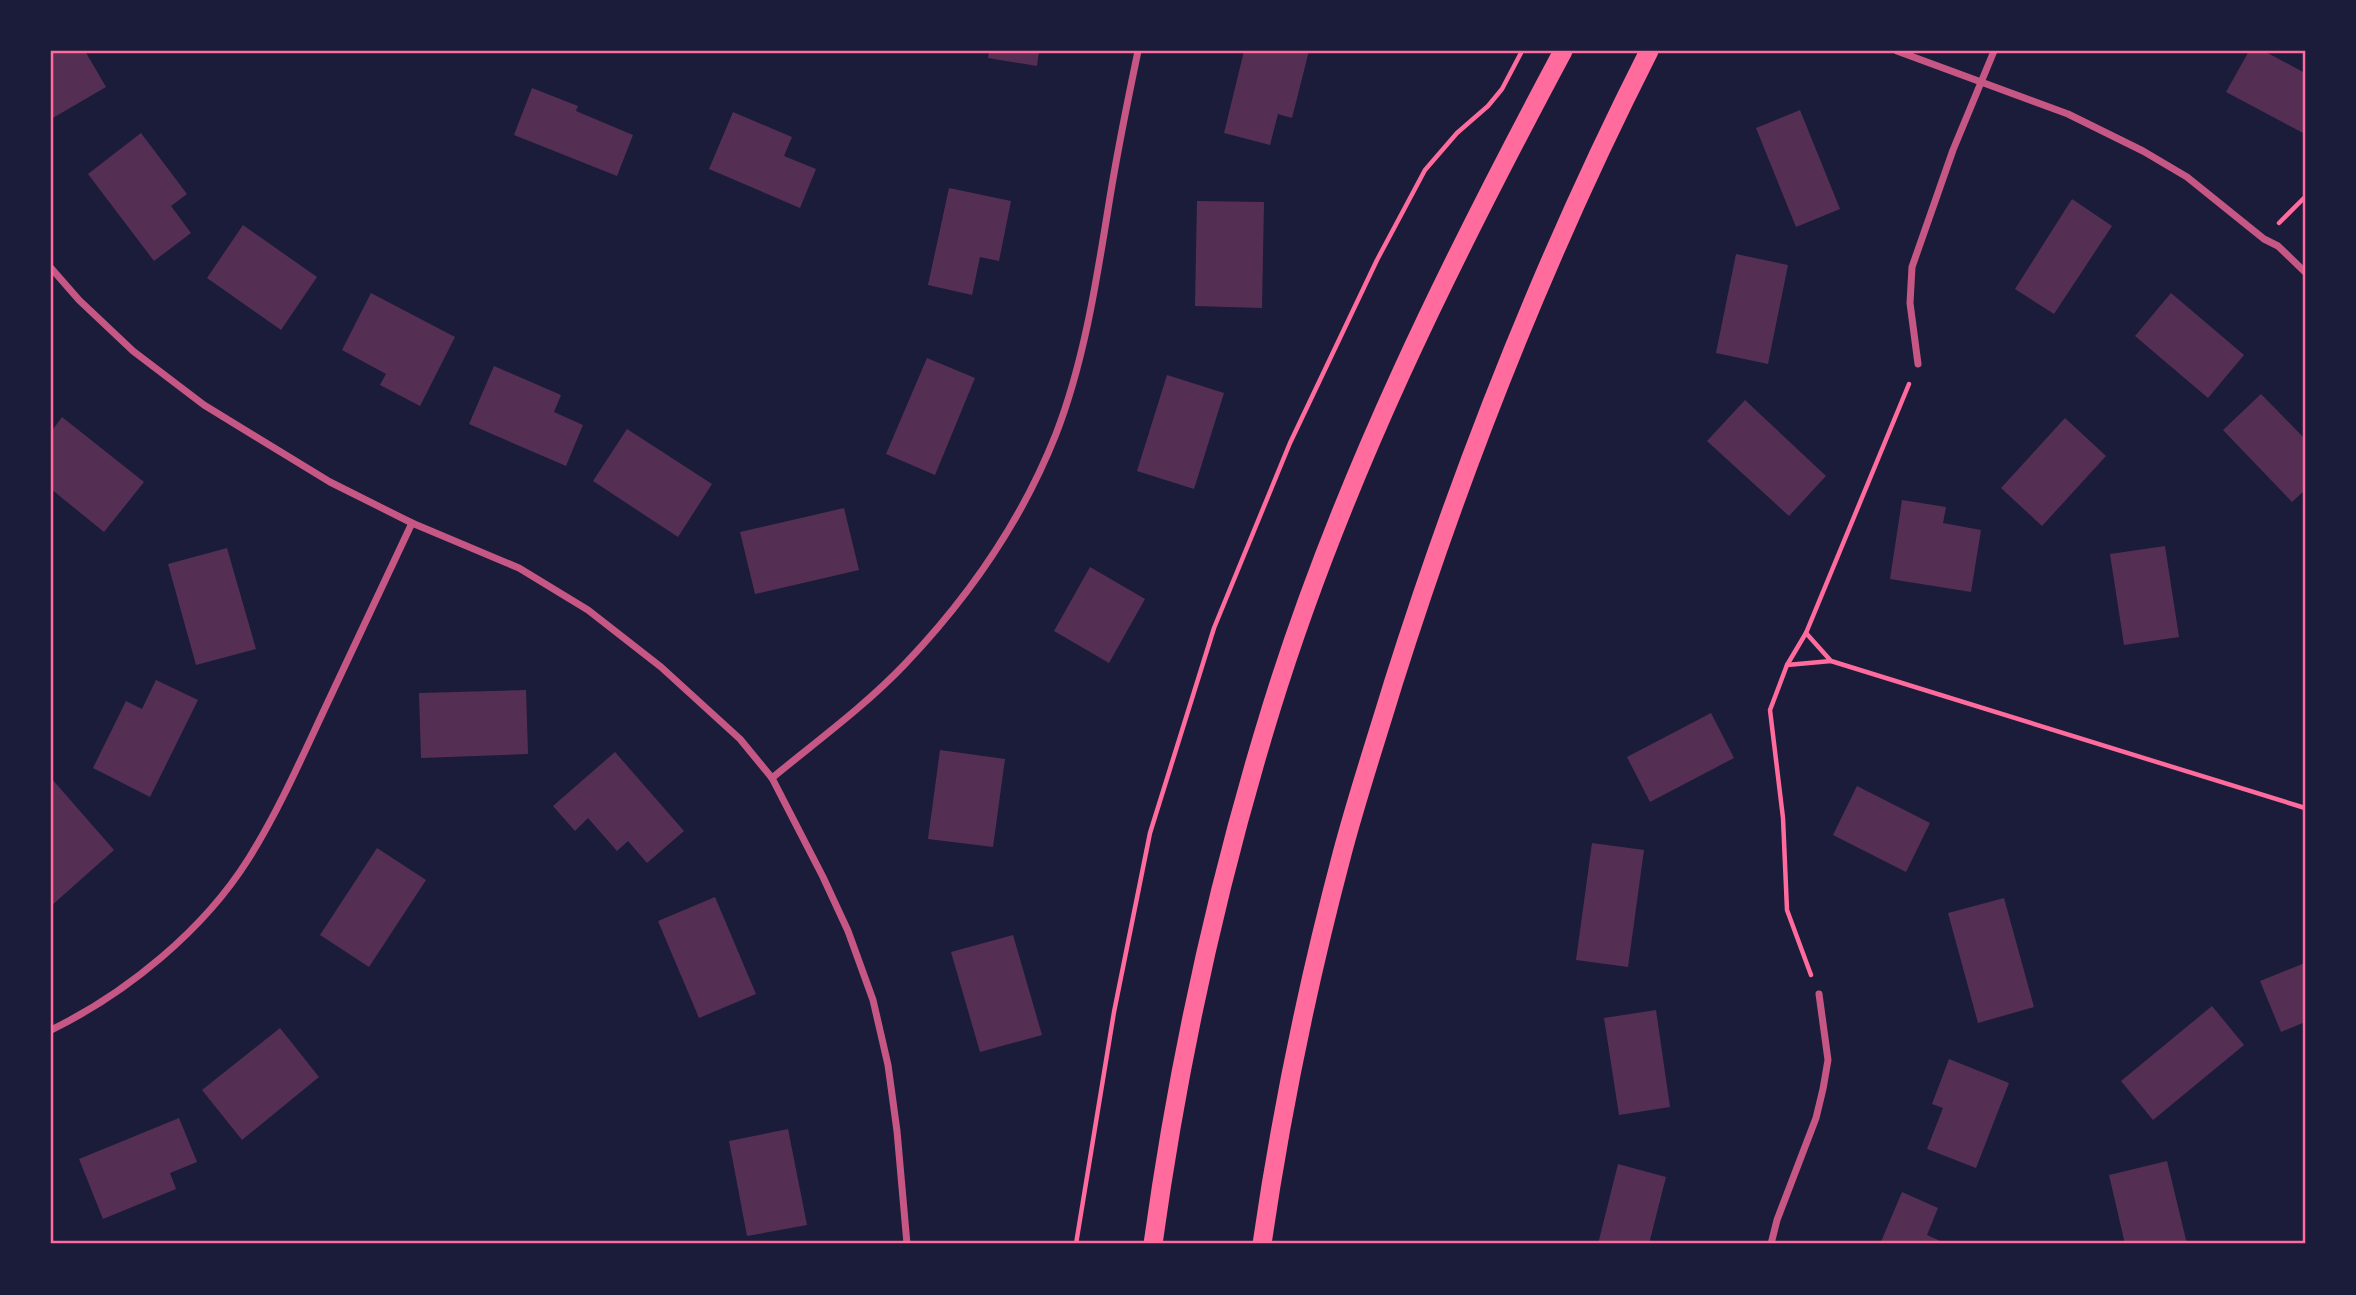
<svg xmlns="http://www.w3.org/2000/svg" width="2356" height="1295" viewBox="0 0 2356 1295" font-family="'PT Sans',sans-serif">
  <rect width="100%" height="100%" fill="#1b1b3a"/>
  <g fill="#542f53">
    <polygon points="51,51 85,51 106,87 51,119"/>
    <polygon points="989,51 1039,51 1037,66 988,58"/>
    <polygon points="1244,51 1309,51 1292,118 1278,114 1270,145 1224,133"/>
    <polygon points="2249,51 2264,51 2305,73 2305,134 2226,92"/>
    <polygon points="532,88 578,106 576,111 633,135 617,176 514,135"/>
    <polygon points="1800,110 1840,209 1796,227 1756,128"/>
    <polygon points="733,112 792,137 784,156 816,169 800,208 709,169"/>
    <polygon points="141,133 187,194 171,206 191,233 154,261 88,174"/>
    <polygon points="949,188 1011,201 999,261 980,257 972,295 928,285"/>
    <polygon points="2072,199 2112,226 2054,314 2015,289"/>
    <polygon points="1197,201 1264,202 1262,308 1195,306"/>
    <polygon points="243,225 317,277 281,330 207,278"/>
    <polygon points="1736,254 1788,265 1768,364 1716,353"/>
    <polygon points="371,293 455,337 420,406 380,385 386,374 342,350"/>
    <polygon points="2171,293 2244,355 2208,398 2135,336"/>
    <polygon points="927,358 975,378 935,475 886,454"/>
    <polygon points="494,366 561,395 554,412 583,425 566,466 469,424"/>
    <polygon points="1167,375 1224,393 1194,489 1137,471"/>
    <polygon points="2261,394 2305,439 2305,490 2292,502 2223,430"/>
    <polygon points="1745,400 1826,476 1789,516 1707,441"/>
    <polygon points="62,417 144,482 104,532 51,489 51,432"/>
    <polygon points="2065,418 2106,456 2042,526 2001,488"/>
    <polygon points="627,429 712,484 678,537 593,481"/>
    <polygon points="1902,500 1946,507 1943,523 1981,530 1971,592 1890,579"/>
    <polygon points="844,508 859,570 755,594 740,532"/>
    <polygon points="2165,546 2179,637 2124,645 2110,554"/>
    <polygon points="227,548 256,649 196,665 168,564"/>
    <polygon points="1090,567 1145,599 1109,663 1054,631"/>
    <polygon points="156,680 198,700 150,797 93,768 126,701 142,709"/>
    <polygon points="526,690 528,754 421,758 419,693"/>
    <polygon points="1711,713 1734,758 1650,802 1627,757"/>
    <polygon points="940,750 1005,759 993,847 928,839"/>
    <polygon points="615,752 684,831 647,863 628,841 617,851 588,818 575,831 553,806"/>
    <polygon points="51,778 114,850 51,906"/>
    <polygon points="1857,786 1930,823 1906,872 1833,835"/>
    <polygon points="1592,843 1644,850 1628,967 1576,960"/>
    <polygon points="377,848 426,880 369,967 320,935"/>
    <polygon points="715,897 756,994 699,1018 658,921"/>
    <polygon points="2004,898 2034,1007 1978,1023 1948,913"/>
    <polygon points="1013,935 1042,1035 980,1052 951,952"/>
    <polygon points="2305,963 2305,1022 2281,1032 2260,981"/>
    <polygon points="2212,1006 2244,1045 2153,1120 2121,1081"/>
    <polygon points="1656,1010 1670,1107 1619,1115 1604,1018"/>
    <polygon points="280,1028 319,1077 242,1140 202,1090"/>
    <polygon points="1949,1059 2009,1083 1976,1168 1927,1149 1943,1108 1932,1104"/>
    <polygon points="179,1118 197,1162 170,1173 176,1189 103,1219 79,1159"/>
    <polygon points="788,1129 807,1225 747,1236 729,1141"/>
    <polygon points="2167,1161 2187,1244 2125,1244 2109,1175"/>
    <polygon points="1618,1164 1666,1177 1649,1244 1598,1244"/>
    <polygon points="1902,1192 1938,1208 1927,1235 1947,1244 1880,1244"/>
  </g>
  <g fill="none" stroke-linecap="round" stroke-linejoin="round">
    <g stroke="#ff6b9d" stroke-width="4.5">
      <polyline points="2279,223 2305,197"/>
      <polyline points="1806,633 1831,661 2305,808"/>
      <polyline points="1787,665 1831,661"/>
      <polyline points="1811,975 1787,910 1783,818 1770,710 1787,665 1806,633 1909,384"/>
      <polyline points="1076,1244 1114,1012 1150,833 1214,628 1290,443 1377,260 1425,170 1457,133 1488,106 1502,89 1522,51"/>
    </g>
    <g stroke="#c65784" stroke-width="7">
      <polyline points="1897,51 2068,114 2143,151 2187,177 2264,239 2278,246 2305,272"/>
      <polyline points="51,268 79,300 133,351 204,405 330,482 412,523 519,568 588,610 661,667 740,739 772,778 823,877 848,931 873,1000 888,1065 897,1131 907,1244"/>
      <polyline points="1918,364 1910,303 1912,267 1953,150 1994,51"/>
      <path d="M772 778C817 741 865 706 905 664 968 598 1022 520 1056 434 1085 359 1097 277 1110 197 1118 148 1128 99 1138 51"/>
      <path d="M51 1030C127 993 204 930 249 858 279 810 302 757 326 706 355 645 383 584 412 523"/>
      <polyline points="1771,1244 1777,1220 1816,1118 1823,1089 1828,1060 1819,994"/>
    </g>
    <g stroke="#ff6b9d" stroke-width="19">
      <path d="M1153 1244C1178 1063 1217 884 1271 709 1342 479 1450 262 1563 51"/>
      <path d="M1262 1244C1281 1113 1308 982 1342 854 1357 797 1376 740 1393 684 1462 466 1546 254 1649 51"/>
    </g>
  </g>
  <rect width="2356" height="1295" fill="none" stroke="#1b1b3a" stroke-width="105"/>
  <rect x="52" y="52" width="2252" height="1190" fill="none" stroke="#ff6b9d" stroke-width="2.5"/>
</svg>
